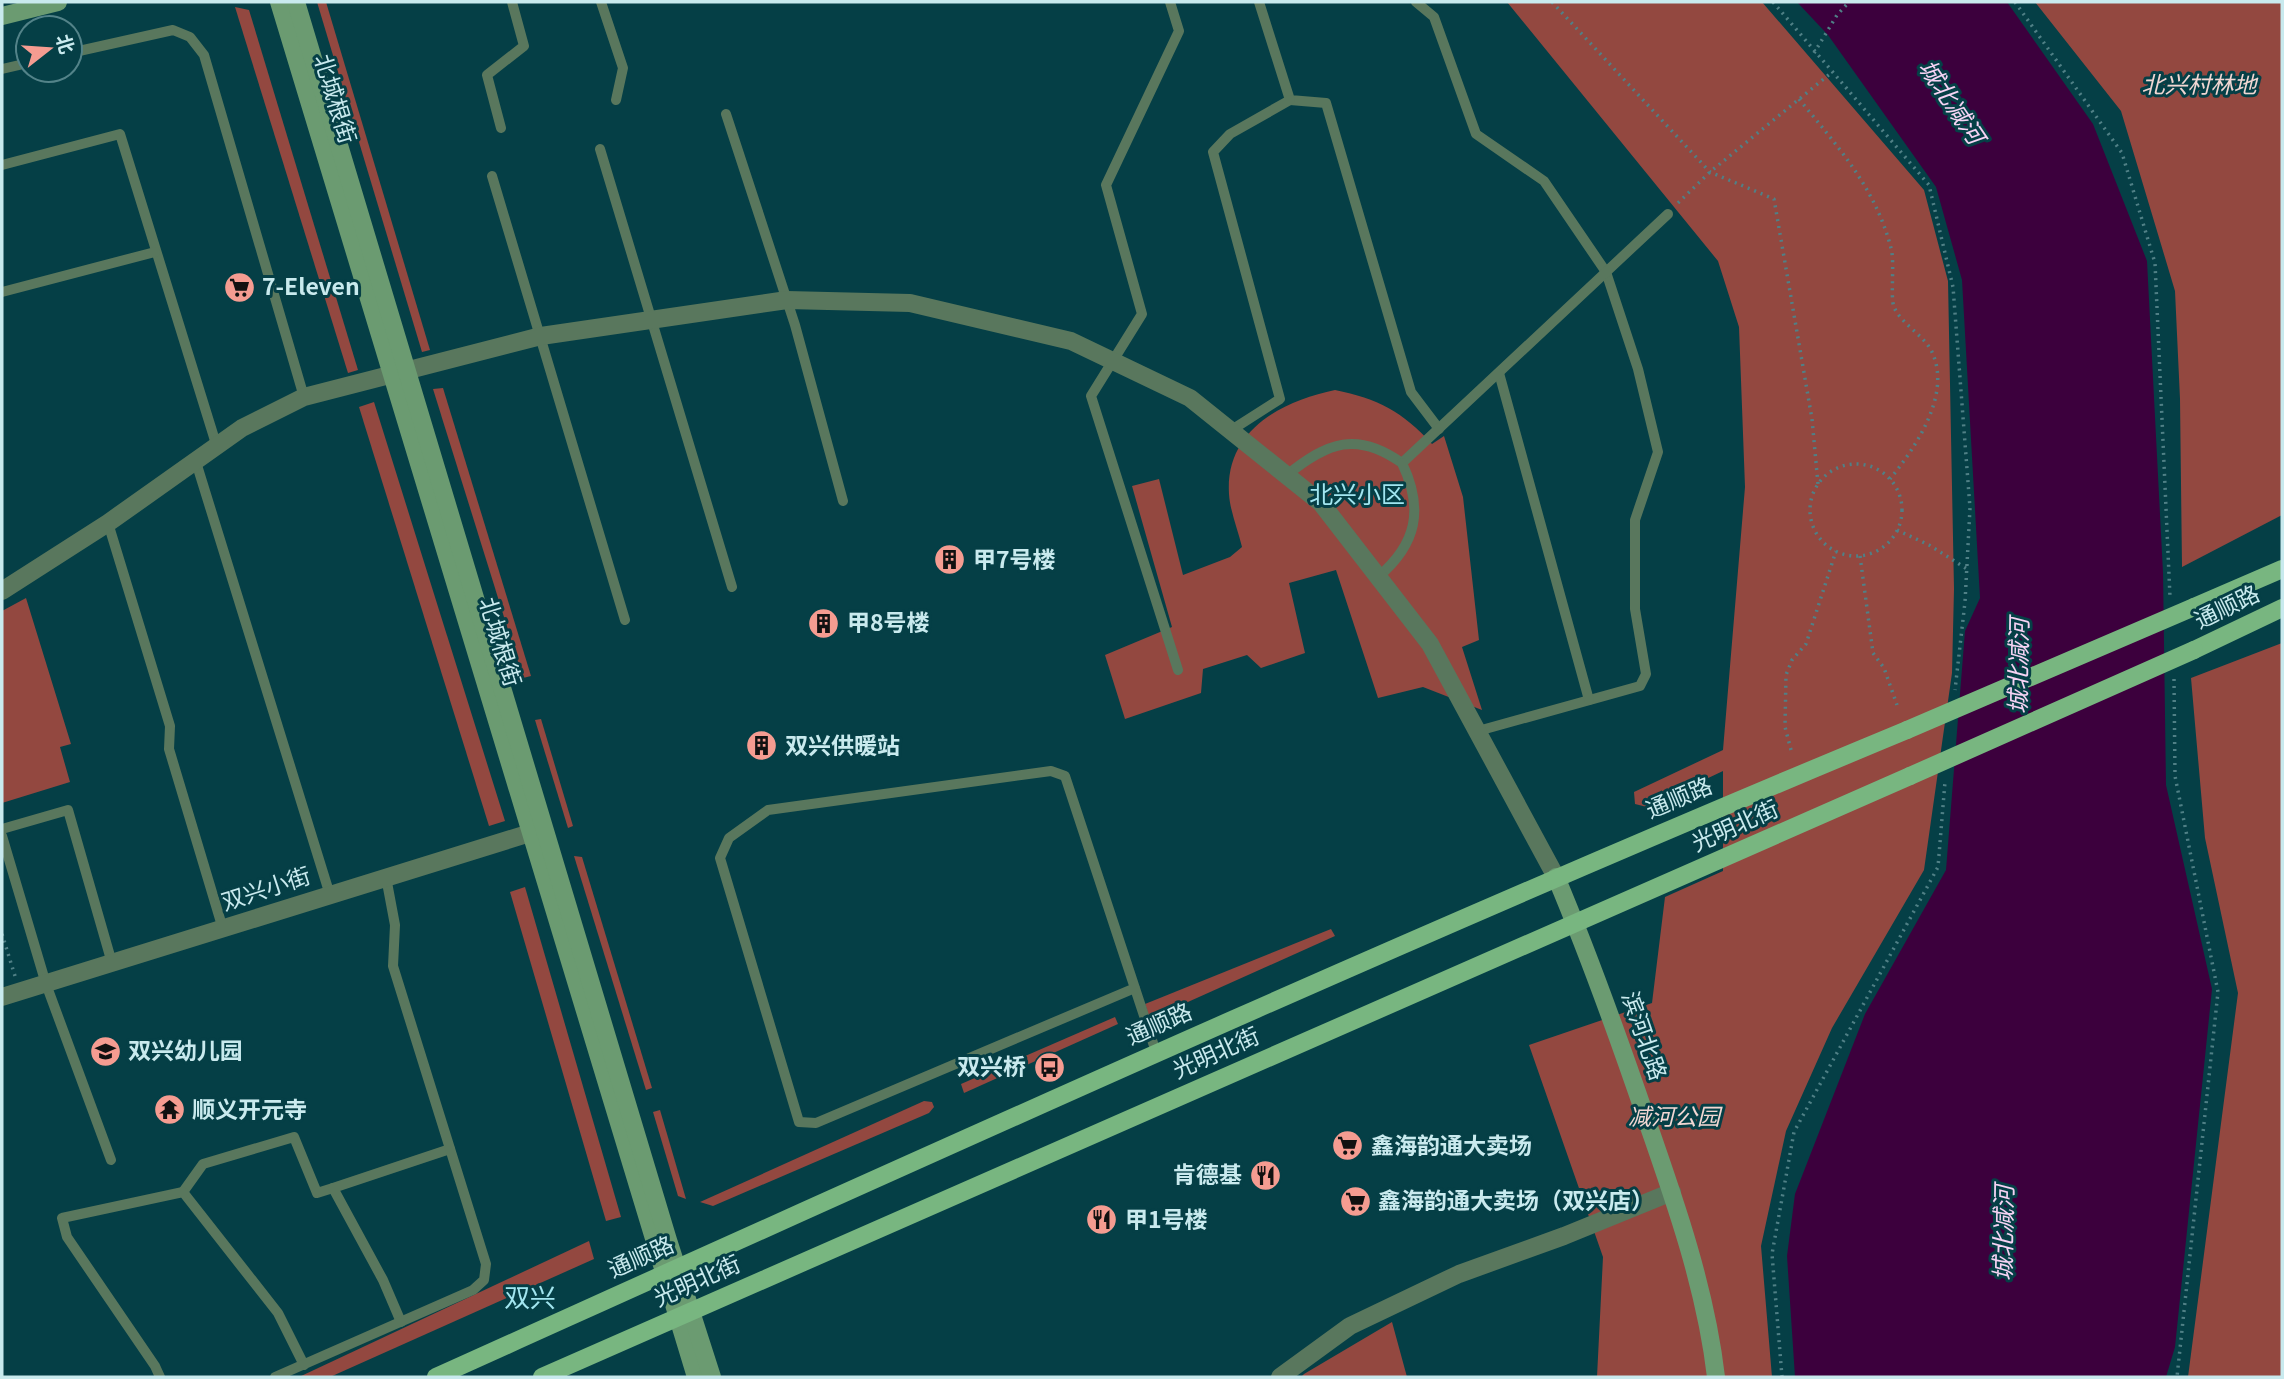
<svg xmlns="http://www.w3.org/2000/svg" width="2284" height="1379" viewBox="0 0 2284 1379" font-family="Georgia,'Noto Sans SC',serif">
  <rect width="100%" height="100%" fill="#053f46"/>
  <g fill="#934840">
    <polygon points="317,2 326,2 430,350 422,352"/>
    <polygon points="1507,2 1762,2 1924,190 1948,281 1954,589 1952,673 1924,870 1832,1028 1786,1131 1761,1246 1772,1377 1597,1377 1603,1257 1529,1045 1652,1003 1665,897 1723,871 1723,771 1647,807 1635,804 1634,792 1723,750 1745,487 1739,327 1718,261"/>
    <polygon points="2035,2 2282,2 2282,515 2182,567 2180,399 2175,291 2121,111"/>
    <polygon points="235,7 249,10 358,370 348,373"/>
    <polygon points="443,388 531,676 523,678 433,389"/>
    <path d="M1335 390C1378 399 1402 411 1432 444L1444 436 1463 497 1479 640 1462 647 1482 710 1423 687 1378 698 1336 570 1289 583 1305 653 1261 668 1247 655 1203 669 1201 693 1125 719 1105 655 1172 627 1132 486 1159 479 1183 575 1230 557 1242 547C1238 530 1230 511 1229 494 1225 430 1282 401 1335 390Z"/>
    <polygon points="374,402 505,821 489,826 359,407"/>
    <polygon points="26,598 71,744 60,747 70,782 2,803 2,611"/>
    <polygon points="2282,643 2282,1377 2188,1377 2238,993 2205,838 2191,678"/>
    <polygon points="541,719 573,826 568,828 535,720"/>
    <polygon points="574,856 582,857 652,1088 646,1090"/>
    <polygon points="525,887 621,1217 606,1221 510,892"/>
    <polygon points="1331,929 1335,936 1150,1019 1145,1004"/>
    <polygon points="1115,1017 1118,1024 964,1093 961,1084"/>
    <polygon points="924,1101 932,1102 934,1107 929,1113 713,1206 700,1202"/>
    <polygon points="660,1110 686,1199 678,1196 653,1112"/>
    <polygon points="589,1241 594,1259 330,1377 299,1377"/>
    <polygon points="1392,1322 1407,1377 1301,1377 1304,1374"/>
  </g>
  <polygon fill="#3c003d" points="1797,2 2007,2 2093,124 2147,261 2163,573 2166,785 2212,989 2175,1347 2166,1377 1795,1377 1787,1256 1795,1194 1865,1014 1946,870 1965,631 1980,598 1962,280 1936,187 1828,35"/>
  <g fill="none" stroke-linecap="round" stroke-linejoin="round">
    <g stroke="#508086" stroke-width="3.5" stroke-dasharray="2 5" stroke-linecap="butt">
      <polyline points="1552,2 1710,172 1774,199 1812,419 1818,484"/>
      <polyline points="1773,2 1929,185 1953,287 1970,508 1965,602 1955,690"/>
      <polyline points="2015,2 2122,153 2155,263 2170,597"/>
      <polyline points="1814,53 1837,15 1849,2"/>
      <path d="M1799 99C1838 147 1875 187 1891 248 1895 263 1890 297 1894 307 1901 324 1924 335 1932 352 1952 395 1915 448 1890 479"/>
      <polyline points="1678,203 1710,172 1831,73"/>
      <circle cx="1856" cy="510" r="46"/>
      <polyline points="1897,530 1929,545 1967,569"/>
      <polyline points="1860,556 1873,653 1884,668 1897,705"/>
      <polyline points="2174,679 2175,776 2218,992 2177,1377"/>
      <polyline points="1791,750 1785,727 1786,675 1792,660 1806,644 1836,551"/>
      <polyline points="2,934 15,976"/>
      <polyline points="1782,1377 1772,1254 1794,1132 1938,867 1945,782"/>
    </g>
    <g stroke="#59775d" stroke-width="10">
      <polyline points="601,2 623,68 616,100"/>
      <polyline points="1170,2 1179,31 1106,185 1142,314 1091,396 1178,670"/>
      <polyline points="1259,2 1290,100 1326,103 1411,392 1439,429"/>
      <polyline points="1416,2 1434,17 1476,134 1544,181 1606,272 1638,369 1658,452 1635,520 1635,609 1646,674 1640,686 1478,731"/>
      <polyline points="70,53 173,30 190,37 204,55 304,397"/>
      <polyline points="2,69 28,63"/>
      <polyline points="726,114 795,325 843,501"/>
      <polyline points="501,128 487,75 524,46 512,2"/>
      <polyline points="600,149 732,587"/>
      <polyline points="2,165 120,134 217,447"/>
      <polyline points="492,176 625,620"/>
      <polyline points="2,292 155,252"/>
      <polyline points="1499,373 1589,700"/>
      <polyline points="1230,431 1280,399 1213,152 1230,134 1290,100"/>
      <polyline points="196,462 330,895"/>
      <path d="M1287 475C1328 442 1357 431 1402 463L1668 214"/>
      <polyline points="108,523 170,726 169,749 223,929"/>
      <path d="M1378 577C1417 544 1424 509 1402 463"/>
      <polyline points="2,829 68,810 112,963"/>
      <polyline points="2,836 46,984 111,1160"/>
      <polyline points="1135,988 816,1123 799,1122 720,858 729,838 768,810 1051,771 1065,776 1156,1052"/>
      <polyline points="183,1192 203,1164 294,1137 317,1193 333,1188"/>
      <polyline points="401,1322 383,1280 333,1188 450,1149"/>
      <polyline points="160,1377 155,1366 67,1237 62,1218 183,1192 278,1313 304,1365"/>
      <polyline points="275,1377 473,1290 484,1280 486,1264 393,966 395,925 386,877"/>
    </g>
    <g stroke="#59775d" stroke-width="18">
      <polyline points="2,591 108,523 242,428 304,397 541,336 787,300 910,303 1071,341 1190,398 1321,503 1430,644 1556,877"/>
      <polyline points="2,997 543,829"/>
      <polyline points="1280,1377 1350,1326 1459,1274 1564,1236 1672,1192"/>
    </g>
    <g stroke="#6b9b71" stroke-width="18">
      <polyline points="279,2 696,1377"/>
      <polyline points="296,2 668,1240 712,1377"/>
      <polyline points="2,16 58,2"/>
      <path d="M1556 877C1590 958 1619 1039 1647 1121 1676 1204 1706 1290 1716 1377"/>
    </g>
    <g stroke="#78b680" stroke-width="18">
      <polyline points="2194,607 2282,569"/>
      <polyline points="2194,650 2282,608"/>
      <path d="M436 1377C924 1157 1412 935 1907 730"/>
      <polyline points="542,1377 1910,776"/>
    </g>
    <g stroke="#78b680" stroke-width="18">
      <polyline points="1907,730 2194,607"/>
      <polyline points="1910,776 2194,650"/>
    </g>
  </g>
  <defs>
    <symbol id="supermarket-disc" viewBox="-11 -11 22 22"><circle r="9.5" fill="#f59c91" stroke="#053f46"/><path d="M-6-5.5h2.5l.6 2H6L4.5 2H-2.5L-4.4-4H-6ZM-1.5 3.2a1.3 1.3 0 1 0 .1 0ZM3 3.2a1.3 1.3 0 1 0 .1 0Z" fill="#111"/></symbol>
    <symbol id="building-disc" viewBox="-11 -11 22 22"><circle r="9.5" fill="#f59c91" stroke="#053f46"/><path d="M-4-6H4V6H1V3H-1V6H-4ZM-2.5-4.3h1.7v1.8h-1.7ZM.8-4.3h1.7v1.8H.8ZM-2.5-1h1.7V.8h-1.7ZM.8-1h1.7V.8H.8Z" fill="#111"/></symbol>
    <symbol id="school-disc" viewBox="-11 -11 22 22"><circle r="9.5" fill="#f59c91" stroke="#053f46"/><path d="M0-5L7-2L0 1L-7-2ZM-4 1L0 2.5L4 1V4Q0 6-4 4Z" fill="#111"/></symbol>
    <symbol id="bus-disc" viewBox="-11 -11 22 22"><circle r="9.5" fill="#f59c91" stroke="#053f46"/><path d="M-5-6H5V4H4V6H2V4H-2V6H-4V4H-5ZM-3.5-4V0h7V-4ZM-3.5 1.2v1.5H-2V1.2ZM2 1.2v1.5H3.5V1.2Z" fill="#111"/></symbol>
    <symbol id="temple-disc" viewBox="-11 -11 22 22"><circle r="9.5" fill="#f59c91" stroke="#053f46"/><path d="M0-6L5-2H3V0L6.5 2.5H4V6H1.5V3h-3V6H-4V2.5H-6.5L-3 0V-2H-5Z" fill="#111"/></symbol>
    <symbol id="restaurant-disc" viewBox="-11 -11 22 22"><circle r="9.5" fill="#f59c91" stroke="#053f46"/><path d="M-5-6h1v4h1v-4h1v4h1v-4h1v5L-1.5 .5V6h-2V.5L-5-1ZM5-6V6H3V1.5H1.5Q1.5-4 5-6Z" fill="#111"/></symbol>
  </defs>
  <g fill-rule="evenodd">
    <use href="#supermarket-disc" x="222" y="270" width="35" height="35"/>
    <use href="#building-disc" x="932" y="542" width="35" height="35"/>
    <use href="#building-disc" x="806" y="606" width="35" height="35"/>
    <use href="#building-disc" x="744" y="728" width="35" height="35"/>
    <use href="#school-disc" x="88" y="1034" width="35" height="35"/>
    <use href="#bus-disc" x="1032" y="1050" width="35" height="35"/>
    <use href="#temple-disc" x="152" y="1092" width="35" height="35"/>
    <use href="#supermarket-disc" x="1330" y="1128" width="35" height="35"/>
    <use href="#restaurant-disc" x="1248" y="1158" width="35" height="35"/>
    <use href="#supermarket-disc" x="1338" y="1184" width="35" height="35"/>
    <use href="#restaurant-disc" x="1084" y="1202" width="35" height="35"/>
  </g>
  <g text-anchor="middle" stroke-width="6" stroke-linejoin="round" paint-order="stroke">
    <g font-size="23" font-style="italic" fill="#f2d7d3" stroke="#053f46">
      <text x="2199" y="93">北兴村林地</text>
      <text x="1674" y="1125">减河公园</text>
    </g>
    <g font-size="23" fill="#c9eaee" stroke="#053f46">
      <text transform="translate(335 99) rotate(73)" y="8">北城根街</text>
      <text transform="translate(2227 607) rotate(-26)" y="8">通顺路</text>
      <text transform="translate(500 642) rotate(73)" y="8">北城根街</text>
      <text transform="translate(1679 798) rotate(-23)" y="8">通顺路</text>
      <text transform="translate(1735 826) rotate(-24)" y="8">光明北街</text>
      <text transform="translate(266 889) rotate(-18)" y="8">双兴小街</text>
      <text transform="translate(1159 1024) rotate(-24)" y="8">通顺路</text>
      <text transform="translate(1644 1036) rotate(71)" y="8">滨河北路</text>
      <text transform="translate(1216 1053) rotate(-24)" y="8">光明北街</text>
      <text transform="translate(641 1257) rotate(-24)" y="8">通顺路</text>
      <text transform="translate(697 1281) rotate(-24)" y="8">光明北街</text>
    </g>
    <g font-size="23" font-weight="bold" fill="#c9eaee" stroke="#053f46" text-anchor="start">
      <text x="262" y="295">7-Eleven</text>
      <text x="973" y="568">甲7号楼</text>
      <text x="847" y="631">甲8号楼</text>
      <text x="785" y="754">双兴供暖站</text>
      <text x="128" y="1059">双兴幼儿园</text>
      <text x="1026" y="1075" text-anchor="end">双兴桥</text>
      <text x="192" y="1118">顺义开元寺</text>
      <text x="1371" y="1154">鑫海韵通大卖场</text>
      <text x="1242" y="1183" text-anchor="end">肯德基</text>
      <text x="1378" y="1209">鑫海韵通大卖场（双兴店）</text>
      <text x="1125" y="1228">甲1号楼</text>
    </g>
    <g font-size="24" font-style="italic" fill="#f6d3f4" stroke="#053f46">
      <text transform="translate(1951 102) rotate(56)" y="8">城北减河</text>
      <text transform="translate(2019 666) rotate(-89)" y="8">城北减河</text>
      <text transform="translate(2004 1233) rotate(-89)" y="8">城北减河</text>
    </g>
    <g font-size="24" fill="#a2e6f0" stroke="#053f46">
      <text x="1357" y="503">北兴小区</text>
    </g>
    <g font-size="26" fill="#a2e6f0" stroke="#053f46">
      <text x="530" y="1307">双兴</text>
    </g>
  </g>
  <rect width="2284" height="1379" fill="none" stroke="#c9eaee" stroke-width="7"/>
  <g transform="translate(49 49) rotate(73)"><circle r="33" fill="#053f46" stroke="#538389" stroke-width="2"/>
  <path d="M0-5L12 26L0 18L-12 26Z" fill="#f59c91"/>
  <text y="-10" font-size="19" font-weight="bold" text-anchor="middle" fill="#c9eaee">北</text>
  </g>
</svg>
